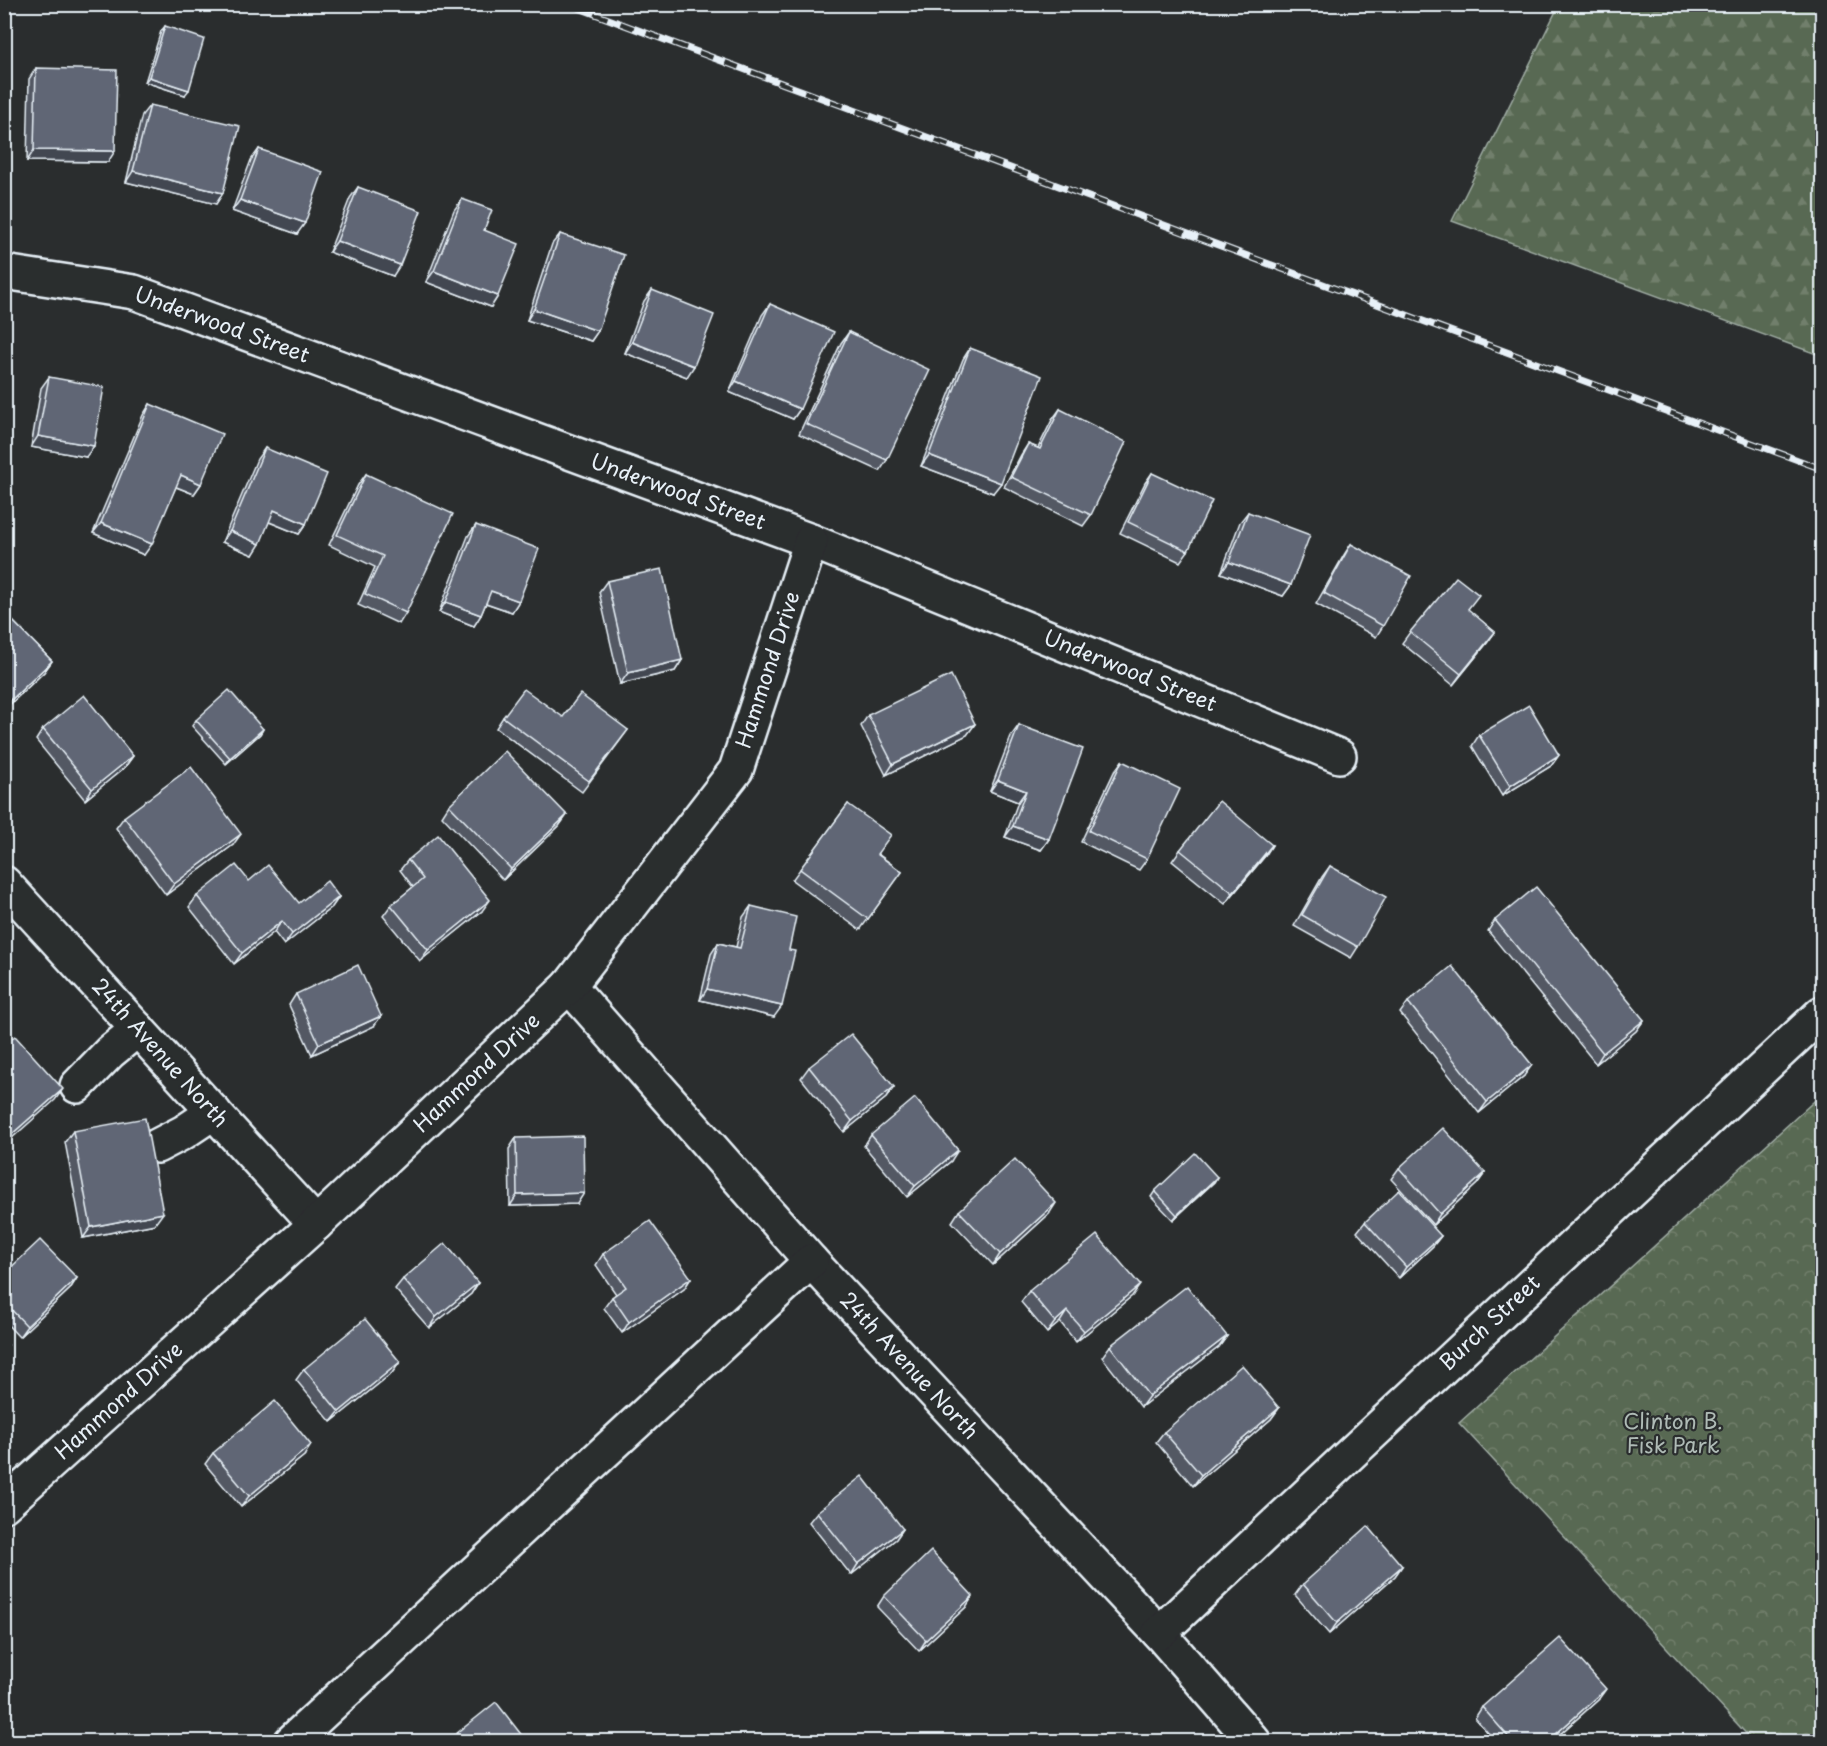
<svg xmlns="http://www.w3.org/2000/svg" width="1827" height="1746" viewBox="0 0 1827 1746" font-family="'Playpen Sans',sans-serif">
  <defs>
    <pattern id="forest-firs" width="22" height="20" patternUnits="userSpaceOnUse" patternTransform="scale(1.5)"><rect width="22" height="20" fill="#596952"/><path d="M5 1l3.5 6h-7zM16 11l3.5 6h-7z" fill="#717f6c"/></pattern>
    <pattern id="park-crowns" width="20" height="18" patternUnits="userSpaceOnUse" patternTransform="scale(1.5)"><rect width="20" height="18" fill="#596952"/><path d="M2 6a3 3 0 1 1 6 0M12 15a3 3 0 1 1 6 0" fill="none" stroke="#717f6c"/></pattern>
  </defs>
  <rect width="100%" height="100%" fill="#2a2d2e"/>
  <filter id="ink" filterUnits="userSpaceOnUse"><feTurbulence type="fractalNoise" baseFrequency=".0167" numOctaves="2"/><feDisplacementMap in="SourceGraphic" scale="12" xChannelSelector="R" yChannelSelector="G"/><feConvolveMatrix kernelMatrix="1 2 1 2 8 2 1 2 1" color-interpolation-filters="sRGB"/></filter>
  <g filter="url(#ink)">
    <polygon fill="url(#forest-firs)" stroke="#a0ada5" stroke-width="1.5" points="1559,5 1822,5 1822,356 1452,221"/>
    <polygon fill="url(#park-crowns)" stroke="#a0ada5" stroke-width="1.5" points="1822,1094 1822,1741 1753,1741 1459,1423"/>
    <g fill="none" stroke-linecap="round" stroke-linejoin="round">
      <defs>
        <g id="minor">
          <polyline points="4,272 134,292 811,541 1339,756"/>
          <polyline points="4,883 316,1224"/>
          <polyline points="569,986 811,1261 1159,1633 1254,1742"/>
          <polyline points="77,1086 110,1052 138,1029"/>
          <polyline points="157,1146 184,1132 214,1112"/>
          <polyline points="4,1505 316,1224 569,986 736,770 811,541"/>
          <polyline points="1159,1633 1822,1013"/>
          <polyline points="291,1742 811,1261"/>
        </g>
      </defs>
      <use href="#minor" stroke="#e8f1f8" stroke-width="38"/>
      <use href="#minor" stroke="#2a2d2e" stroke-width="33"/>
      <defs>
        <polyline id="rail" points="568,4 1822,469"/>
      </defs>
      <use href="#rail" stroke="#e8f1f8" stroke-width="7"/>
      <use href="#rail" stroke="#2a2d2e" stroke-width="4.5" stroke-dasharray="14" stroke-linecap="butt"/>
    </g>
    <g fill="#535864" stroke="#e8f1f8" stroke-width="1.5">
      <polygon points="165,26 185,95 145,82 161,31"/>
      <polygon points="36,68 108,162 27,161 29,79"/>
      <polygon points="150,105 223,193 216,204 126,182 142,115"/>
      <polygon points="259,149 297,234 232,211 251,160"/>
      <polygon points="358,187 393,276 329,252 350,198"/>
      <polygon points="462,199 484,230 498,296 491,307 426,282 454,210"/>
      <polygon points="560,234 598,331 591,341 527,320 552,244"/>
      <polygon points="652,290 687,377 625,353 644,301"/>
      <polygon points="770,304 800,409 793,419 729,392 762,315"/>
      <polygon points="849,332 887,460 880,471 799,434 841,343"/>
      <polygon points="970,348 993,493 921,466 963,359"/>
      <polygon points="49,377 86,457 31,447 41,388"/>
      <polygon points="150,404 201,484 194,494 176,487 144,555 93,533 143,415"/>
      <polygon points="1060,409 1091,515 1083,526 1004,487 1021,455 1028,444 1038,448 1052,420"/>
      <polygon points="265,448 306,524 299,534 269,522 253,555 222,542 257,459"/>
      <polygon points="1152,473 1188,551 1180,562 1120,533 1145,483"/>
      <polygon points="366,474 406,613 399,624 358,605 375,567 329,545 358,485"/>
      <polygon points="1248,512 1291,585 1283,596 1221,573 1240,522"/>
      <polygon points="476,525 519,601 512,612 486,603 481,615 474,626 439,612 468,536"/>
      <polygon points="1351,544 1383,626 1376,637 1316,604 1344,555"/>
      <polygon points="607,581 682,660 675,671 620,684 599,592"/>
      <polygon points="1468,610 1495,632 1487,643 1453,685 1402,643 1410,632"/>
      <polygon points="4,612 52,661 44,672 4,710"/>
      <polygon points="868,715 975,724 967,735 886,775 861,726"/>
      <polygon points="503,717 563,717 628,730 582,792 496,728"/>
      <polygon points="196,720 263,729 260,734 226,764 192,726"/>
      <polygon points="1019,725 1049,839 1041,850 1005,837 1018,802 990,791 1011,736"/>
      <polygon points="43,729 133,756 125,767 85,800 36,740"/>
      <polygon points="1479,735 1559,755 1551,766 1502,796 1472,746"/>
      <polygon points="1122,761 1147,859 1139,870 1081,842 1114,772"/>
      <polygon points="848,804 878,854 902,872 860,930 792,880"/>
      <polygon points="449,805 567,815 559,826 503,880 442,816"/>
      <polygon points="124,817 233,845 166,895 116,828"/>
      <polygon points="1272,845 1265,856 1225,904 1172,861 1180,850"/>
      <polygon points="408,860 482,911 420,961 383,916 391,905 413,887 400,870"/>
      <polygon points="1330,866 1358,947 1351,958 1294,926 1322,877"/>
      <polygon points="249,881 299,903 339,897 332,907 284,945 274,932 234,964 189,907 197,896"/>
      <polygon points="751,906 789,950 774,1017 700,1000 711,954 718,943 736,947 743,917"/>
      <polygon points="1495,920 1644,1020 1636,1031 1596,1064 1488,931"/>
      <polygon points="296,994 374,1026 312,1055 289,1005"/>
      <polygon points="1408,1002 1524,1076 1479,1113 1400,1013"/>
      <polygon points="809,1067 894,1087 886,1098 844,1132 801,1078"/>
      <polygon points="73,1131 155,1224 83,1238 65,1142"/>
      <polygon points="871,1135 951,1161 907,1197 864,1146"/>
      <polygon points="516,1138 577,1204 510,1206 509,1149"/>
      <polygon points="1399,1168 1485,1173 1477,1184 1433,1225 1391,1179"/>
      <polygon points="1217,1177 1214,1182 1173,1220 1151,1197 1155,1191"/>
      <polygon points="959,1211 1049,1214 993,1265 952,1222"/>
      <polygon points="1365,1222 1441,1236 1433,1246 1399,1278 1357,1232"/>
      <polygon points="603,1254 691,1278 684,1289 622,1333 604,1308 612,1297 616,1294 596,1265"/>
      <polygon points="4,1274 77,1278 70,1289 19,1337 4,1321"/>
      <polygon points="403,1279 478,1283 471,1294 429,1328 395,1289"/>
      <polygon points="1029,1291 1132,1296 1076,1342 1060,1322 1047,1333 1021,1302"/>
      <polygon points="1227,1336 1219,1347 1141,1407 1102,1357 1110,1346"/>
      <polygon points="400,1362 392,1373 331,1422 296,1380 304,1369"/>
      <polygon points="1279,1408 1271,1419 1193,1486 1156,1442 1164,1432"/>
      <polygon points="213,1453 304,1456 241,1507 205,1464"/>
      <polygon points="817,1512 903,1529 896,1539 851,1575 809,1522"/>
      <polygon points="1402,1566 1395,1576 1329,1634 1295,1595 1303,1584"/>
      <polygon points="884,1596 966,1607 919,1651 877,1607"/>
      <polygon points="1598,1700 1551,1742 1496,1742 1475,1718 1482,1707"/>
    </g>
    <g fill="#434751" stroke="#e8f1f8" stroke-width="1.5">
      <polygon points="149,77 189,90 185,95 145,82"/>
      <polygon points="34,150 115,151 108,162 27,161"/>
      <polygon points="133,171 223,193 216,204 126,182"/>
      <polygon points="240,200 305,223 297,234 232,211"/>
      <polygon points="337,241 400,265 393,276 329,252"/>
      <polygon points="434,271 498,296 491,307 426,282"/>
      <polygon points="534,309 598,331 591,341 527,320"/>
      <polygon points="632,342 694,366 687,377 625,353"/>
      <polygon points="736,381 800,409 793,419 729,392"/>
      <polygon points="38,436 94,446 86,457 31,447"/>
      <polygon points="929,455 1001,483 993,493 921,466"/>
      <polygon points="181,475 201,484 194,494 174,486"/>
      <polygon points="274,510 306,524 299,534 267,521"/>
      <polygon points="101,523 152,544 144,555 93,533"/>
      <polygon points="230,531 260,544 253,555 222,542"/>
      <polygon points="1229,562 1291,585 1283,596 1221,573"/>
      <polygon points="491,591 519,601 512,612 483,602"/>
      <polygon points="446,602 481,615 474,626 439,612"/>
      <polygon points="1495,632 1487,643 1453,685 1461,674"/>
      <polygon points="682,660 675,671 620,684 628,673"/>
      <polygon points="52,661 44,672 4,710 11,700"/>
      <polygon points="975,724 967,735 886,775 893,764"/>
      <polygon points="263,729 260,734 226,764 230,758"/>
      <polygon points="1559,755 1551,766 1502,796 1510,786"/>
      <polygon points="133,756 125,767 85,800 92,789"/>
      <polygon points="998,780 1026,791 1018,802 990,791"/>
      <polygon points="567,815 559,826 503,880 511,869"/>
      <polygon points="1013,826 1049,839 1041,850 1005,837"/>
      <polygon points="241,834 233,845 166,895 174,884"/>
      <polygon points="1272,845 1265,856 1225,904 1233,893"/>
      <polygon points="339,897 332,907 284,945 292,934"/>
      <polygon points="490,900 482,911 420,961 428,950"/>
      <polygon points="282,921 274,932 234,964 242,953"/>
      <polygon points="707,989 782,1006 774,1017 700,1000"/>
      <polygon points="381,1016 374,1026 312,1055 319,1044"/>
      <polygon points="1644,1020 1636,1031 1596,1064 1603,1053"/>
      <polygon points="1532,1065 1524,1076 1479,1113 1487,1102"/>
      <polygon points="894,1087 886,1098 844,1132 852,1121"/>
      <polygon points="63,1089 55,1100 4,1145 4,1141"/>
      <polygon points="958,1150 951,1161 907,1197 915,1186"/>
      <polygon points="1485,1173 1477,1184 1433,1225 1440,1214"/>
      <polygon points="1217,1177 1214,1182 1173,1220 1177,1215"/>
      <polygon points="584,1193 577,1204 510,1206 517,1195"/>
      <polygon points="1056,1203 1049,1214 993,1265 1000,1254"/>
      <polygon points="163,1213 155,1224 83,1238 91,1227"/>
      <polygon points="1441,1236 1433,1246 1399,1278 1406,1267"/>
      <polygon points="77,1278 70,1289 19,1337 27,1326"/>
      <polygon points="691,1278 684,1289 622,1333 629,1322"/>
      <polygon points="478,1283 471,1294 429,1328 436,1317"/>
      <polygon points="1140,1285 1132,1296 1076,1342 1084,1331"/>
      <polygon points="1067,1311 1060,1322 1047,1333 1055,1322"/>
      <polygon points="1227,1336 1219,1347 1141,1407 1149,1396"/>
      <polygon points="400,1362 392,1373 331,1422 339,1412"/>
      <polygon points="1279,1408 1271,1419 1193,1486 1201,1475"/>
      <polygon points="311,1445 304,1456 241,1507 249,1496"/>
      <polygon points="903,1529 896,1539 851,1575 858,1564"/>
      <polygon points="1402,1566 1395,1576 1329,1634 1337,1623"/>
      <polygon points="973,1596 966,1607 919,1651 926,1640"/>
      <polygon points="1606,1689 1598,1700 1551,1742 1547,1742"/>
    </g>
    <g fill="#606674" stroke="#e8f1f8" stroke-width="1.5">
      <polygon points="165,26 204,39 189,90 149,77"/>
      <polygon points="36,68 117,70 115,151 34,150"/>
      <polygon points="150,105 240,126 223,193 133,171"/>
      <polygon points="259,149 323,172 305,223 240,200"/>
      <polygon points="358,187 421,211 400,265 337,241"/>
      <polygon points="462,199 492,210 484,230 519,244 498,296 434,271"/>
      <polygon points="560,234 624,255 598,331 534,309"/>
      <polygon points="652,290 714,315 694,366 632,342"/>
      <polygon points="770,304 834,332 800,409 736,381"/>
      <polygon points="849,332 930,370 887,460 806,424"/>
      <polygon points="970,348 1042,376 1001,483 929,455"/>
      <polygon points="49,377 104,387 94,446 38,436"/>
      <polygon points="150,404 222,434 201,484 181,475 152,544 101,523"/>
      <polygon points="1060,409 1126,442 1091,515 1011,477 1028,444 1040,449"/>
      <polygon points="265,448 327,474 306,524 274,510 260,544 230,531"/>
      <polygon points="1152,473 1212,501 1188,551 1128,522"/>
      <polygon points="366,474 453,514 406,613 365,594 383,556 337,535"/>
      <polygon points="1248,512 1310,535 1291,585 1229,562"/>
      <polygon points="476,525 539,549 519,601 491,591 481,615 446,602"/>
      <polygon points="1351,544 1411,576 1383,626 1324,593"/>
      <polygon points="662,569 682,660 628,673 607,581"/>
      <polygon points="1456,577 1479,595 1468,609 1495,632 1461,674 1410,632"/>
      <polygon points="4,612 52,661 11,700 4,693"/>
      <polygon points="951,675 975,724 893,764 868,715"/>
      <polygon points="524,689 563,717 580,694 628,730 589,781 503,717"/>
      <polygon points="229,690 263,729 230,758 196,720"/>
      <polygon points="84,695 133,756 92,789 43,729"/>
      <polygon points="1529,705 1559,755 1510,786 1479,735"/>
      <polygon points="1019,725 1083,749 1049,839 1013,826 1026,791 998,780"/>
      <polygon points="505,751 567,815 511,869 449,805"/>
      <polygon points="1122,761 1180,789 1147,859 1089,831"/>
      <polygon points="191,767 241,834 174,884 124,817"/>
      <polygon points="1219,801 1272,845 1233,893 1180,850"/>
      <polygon points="848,804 891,835 877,854 902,872 868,919 800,869"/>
      <polygon points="438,835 490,900 428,950 391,905 423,879 408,860"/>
      <polygon points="236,865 249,881 268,865 299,903 327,881 339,897 292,934 282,921 242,953 197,896"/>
      <polygon points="1330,866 1386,897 1358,947 1302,915"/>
      <polygon points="1536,887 1644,1020 1603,1053 1495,920"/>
      <polygon points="751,906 796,917 789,950 795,951 782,1006 707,989 718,943 740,948"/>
      <polygon points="358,965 381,1016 319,1044 296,994"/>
      <polygon points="1452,966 1532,1065 1487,1102 1408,1002"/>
      <polygon points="851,1034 894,1087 852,1121 809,1067"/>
      <polygon points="15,1036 63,1089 4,1141 4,1045"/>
      <polygon points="915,1098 958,1150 915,1186 871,1135"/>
      <polygon points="145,1118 163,1213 91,1227 73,1131"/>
      <polygon points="1443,1128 1485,1173 1440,1214 1399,1168"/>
      <polygon points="583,1136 584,1193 517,1195 516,1138"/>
      <polygon points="1195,1153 1217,1177 1177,1215 1155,1191"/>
      <polygon points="1015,1159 1056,1203 1000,1254 959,1211"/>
      <polygon points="1399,1190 1441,1236 1406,1267 1365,1222"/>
      <polygon points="650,1221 691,1278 629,1322 612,1297 626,1287 603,1254"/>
      <polygon points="1097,1235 1140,1285 1084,1331 1067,1311 1055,1322 1029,1291"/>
      <polygon points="40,1240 77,1278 27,1326 4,1302 4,1274"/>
      <polygon points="445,1243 478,1283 436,1317 403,1279"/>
      <polygon points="1187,1286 1227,1336 1149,1396 1110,1346"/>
      <polygon points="365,1319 400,1362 339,1412 304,1369"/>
      <polygon points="4,1341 8,1345 4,1349"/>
      <polygon points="1242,1365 1279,1408 1201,1475 1164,1432"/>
      <polygon points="275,1401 311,1445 249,1496 213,1453"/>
      <polygon points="862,1476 903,1529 858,1564 817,1512"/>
      <polygon points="1368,1526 1402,1566 1337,1623 1303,1584"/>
      <polygon points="931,1551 973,1596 926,1640 884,1596"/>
      <polygon points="1560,1638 1606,1689 1547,1742 1513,1742 1482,1707"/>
      <polygon points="496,1702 527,1742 446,1742"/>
    </g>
  </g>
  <g text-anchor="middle" stroke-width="4.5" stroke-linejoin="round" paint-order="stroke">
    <g font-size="21" fill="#e8f1f8" stroke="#2a2d2e">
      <text transform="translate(222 325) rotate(20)" y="7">Underwood Street</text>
      <text transform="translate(678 492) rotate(20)" y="7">Underwood Street</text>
      <text transform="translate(768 670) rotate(-72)" y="7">Hammond Drive</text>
      <text transform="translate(1130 671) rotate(22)" y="7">Underwood Street</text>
      <text transform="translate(160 1053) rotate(48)" y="7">24th Avenue North</text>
      <text transform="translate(477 1073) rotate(-43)" y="7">Hammond Drive</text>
      <text transform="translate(1490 1323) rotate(-43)" y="7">Burch Street</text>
      <text transform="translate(909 1366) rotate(47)" y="7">24th Avenue North</text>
      <text transform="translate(119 1401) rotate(-42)" y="7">Hammond Drive</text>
    </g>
    <g font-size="21" fill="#afbbb6" stroke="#2a2d2e">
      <text x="1673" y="1429">Clinton B.<tspan x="1673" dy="24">Fisk Park</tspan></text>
    </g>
  </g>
  <rect width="1827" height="1746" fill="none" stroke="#2a2d2e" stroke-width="24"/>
  <rect x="12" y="12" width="1803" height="1722" fill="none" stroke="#e8f1f8" stroke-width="2" filter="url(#ink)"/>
</svg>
